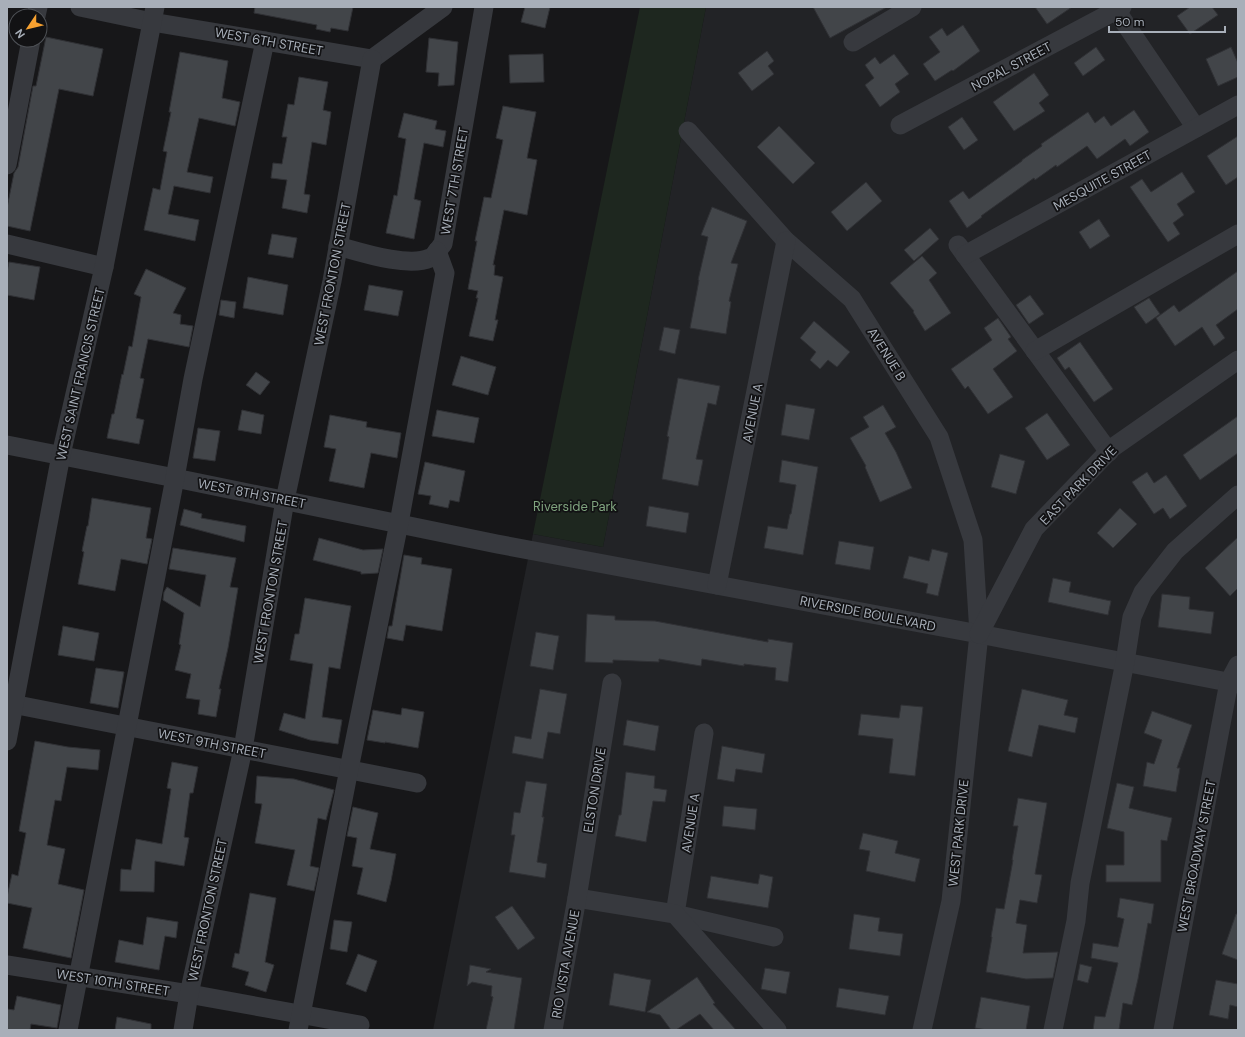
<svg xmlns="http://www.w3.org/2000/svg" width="1245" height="1037" viewBox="0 0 1245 1037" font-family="'DM Sans',sans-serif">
  <rect width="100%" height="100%" fill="#171719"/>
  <polygon fill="#222326" points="706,7 1238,7 1238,1030 433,1030 533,534 603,547"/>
  <polygon fill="#1e271f" points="640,7 706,7 603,547 533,534"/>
  <g fill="#424549" stroke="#303135">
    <polygon points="255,7 353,7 348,31 331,28 330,32 316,29 317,25 254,13"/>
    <polygon points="525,7 550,7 545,28 521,22"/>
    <polygon points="813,7 887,7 830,38"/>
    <polygon points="1035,7 1072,7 1047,24"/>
    <polygon points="1190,7 1212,7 1218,15 1190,34 1177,16"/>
    <polygon points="963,25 980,51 953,71 952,70 935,81 923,64 940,52 929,37 942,28 947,36"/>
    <polygon points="46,37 103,49 93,96 59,89 30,231 7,226 7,208 14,173 18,167 33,86 36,86"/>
    <polygon points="429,38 458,42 454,85 438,86 439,73 426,72"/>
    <polygon points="1096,47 1105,60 1083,76 1074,63"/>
    <polygon points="1231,47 1238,63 1238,77 1218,86 1206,59"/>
    <polygon points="767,51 774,61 768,66 774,74 752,91 738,73"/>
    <polygon points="180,52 228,61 222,98 240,102 235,126 199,118 187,172 213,177 210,193 174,186 168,214 199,220 195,241 144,230 153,188 160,190 167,152 163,151 171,112 169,112"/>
    <polygon points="543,54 544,82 510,83 509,55"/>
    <polygon points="894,54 909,74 895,84 900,92 880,107 865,85 874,78 865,65 875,57 880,64"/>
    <polygon points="1034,73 1049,95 1039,103 1045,111 1014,131 993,102"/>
    <polygon points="299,77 328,82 323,110 331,112 326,145 312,142 304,194 310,195 307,213 282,208 287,180 271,178 273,163 282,164 287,137 282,137 288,104 294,105"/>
    <polygon points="503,106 536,112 527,158 537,160 527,215 504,210 493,265 495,265 494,275 503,277 495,320 498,320 493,341 469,336 478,298 476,298 478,291 468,289 477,241 475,241 484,197 491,198 503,140 496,138"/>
    <polygon points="1134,110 1149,132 1130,146 1125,139 1097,159 1087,146 1057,167 1056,165 1035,180 1034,178 981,216 982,217 967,228 949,201 963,191 969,199 1022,161 1022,160 1042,146 1041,144 1088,112 1095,123 1104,116 1111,126"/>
    <polygon points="404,113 437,121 435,129 446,131 443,147 424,143 414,199 421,201 414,239 386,233 394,195 397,196 406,139 398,137"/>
    <polygon points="962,117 978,140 964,150 948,127"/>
    <polygon points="779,126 815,163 793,184 757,147"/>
    <polygon points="1238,136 1238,177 1226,185 1207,156"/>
    <polygon points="1182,172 1195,192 1177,204 1184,215 1173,223 1180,234 1168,242 1130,187 1142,179 1151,192"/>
    <polygon points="866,182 882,201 847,231 831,212"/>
    <polygon points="712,207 747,221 731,263 738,264 729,301 731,302 726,334 690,328 699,280 698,280 708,237 701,235"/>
    <polygon points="1099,219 1110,236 1090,249 1079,232"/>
    <polygon points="930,228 939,239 914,261 904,250"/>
    <polygon points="272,234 297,238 293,258 268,254"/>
    <polygon points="922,256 937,273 929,280 951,313 925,331 913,312 914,311 890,283"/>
    <polygon points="9,262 40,267 34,300 7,295 7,272"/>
    <polygon points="146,269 186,288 173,313 181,315 180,324 193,326 189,347 148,339 140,378 144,379 136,418 144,420 139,444 107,438 112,414 114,414 122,374 123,375 129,346 132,347 141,297 134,294"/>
    <polygon points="1238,271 1238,309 1216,325 1225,338 1214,346 1202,327 1175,346 1156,318 1174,305 1179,312"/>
    <polygon points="248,277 288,285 283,315 243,308"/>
    <polygon points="369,285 403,291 398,316 364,310"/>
    <polygon points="1030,295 1044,314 1029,324 1016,305"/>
    <polygon points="1149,298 1160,314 1146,324 1134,307"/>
    <polygon points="221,300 236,302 234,318 219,315"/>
    <polygon points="998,318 1011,337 1008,339 1017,351 993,369 1013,397 988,414 968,386 965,389 951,369 992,340 984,328"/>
    <polygon points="814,321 850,352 837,367 828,360 820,369 810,360 816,352 800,338"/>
    <polygon points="664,327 680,330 675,354 659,350"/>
    <polygon points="1080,342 1113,389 1094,402 1069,367 1065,370 1057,358"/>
    <polygon points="461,356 496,367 488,395 452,385"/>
    <polygon points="256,372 270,382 260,395 246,385"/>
    <polygon points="678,378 720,386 716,405 708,403 696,459 703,460 698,486 662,479 669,437 667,436"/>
    <polygon points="786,404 815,409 809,440 781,435"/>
    <polygon points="883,405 896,427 885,433 896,452 912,488 880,502 865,467 866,466 850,438 869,427 863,417"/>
    <polygon points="242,410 264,415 261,434 238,430"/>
    <polygon points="437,410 479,418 474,443 432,436"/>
    <polygon points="1047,413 1070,445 1047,460 1025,428"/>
    <polygon points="330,415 367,422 366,427 401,433 397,458 371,453 364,488 329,481 336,449 324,447"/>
    <polygon points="1238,416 1238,453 1200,480 1183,455"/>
    <polygon points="198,428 220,431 215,461 193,458"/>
    <polygon points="1000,454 1025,461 1016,494 991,487"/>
    <polygon points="782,460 818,467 803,555 764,548 768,526 787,529 790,514 791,514 796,485 779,482"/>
    <polygon points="425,462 465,471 459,502 450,500 448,508 429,504 431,496 418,494"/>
    <polygon points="1147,472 1154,483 1166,475 1187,506 1170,519 1163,508 1154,514 1132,482"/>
    <polygon points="92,498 151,508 146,538 152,539 147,564 121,559 115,591 78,584 84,552 82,551 87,526 88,526"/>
    <polygon points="649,506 689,513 686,533 646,526"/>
    <polygon points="1120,508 1137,524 1113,548 1097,533"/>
    <polygon points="184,509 202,514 201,518 246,526 244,542 180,525"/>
    <polygon points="1238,537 1238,588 1230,596 1205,568"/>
    <polygon points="319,538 363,550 383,549 378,573 361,574 361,572 313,560"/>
    <polygon points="839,541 874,547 870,570 835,564"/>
    <polygon points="173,548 236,558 230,587 238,588 228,648 219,689 221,689 216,717 198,714 200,700 186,698 191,674 175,670 181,645 179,644 184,613 163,600 164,592 167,587 200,607 206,575 169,569"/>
    <polygon points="932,549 948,553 938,596 926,593 928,584 903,578 909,556 929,561"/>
    <polygon points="404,555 422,558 421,564 452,569 442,631 406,625 403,641 387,638 389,626 392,626"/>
    <polygon points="1053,578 1071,582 1069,592 1111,601 1108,615 1048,602"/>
    <polygon points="1162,594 1190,597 1189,609 1214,612 1211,634 1158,627"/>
    <polygon points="305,598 351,606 340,669 329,667 322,717 342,720 338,744 310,740 279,730 284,713 305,719 313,664 290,660 295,634 299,634"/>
    <polygon points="587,614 615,616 615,620 655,621 768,642 768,639 793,643 788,682 775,680 776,668 744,664 744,666 702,659 701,666 659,659 659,662 613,660 613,663 585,662"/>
    <polygon points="63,626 99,633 94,661 58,655"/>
    <polygon points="536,632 559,636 553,670 530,666"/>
    <polygon points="96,668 124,672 118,708 90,703"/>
    <polygon points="540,689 567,694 560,734 548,732 543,759 512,753 515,736 531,739"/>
    <polygon points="1022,689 1068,700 1064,715 1078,718 1075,733 1039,725 1032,757 1008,751"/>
    <polygon points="901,705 923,707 915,776 889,773 893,739 858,735 861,714 899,718"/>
    <polygon points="402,708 424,712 418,748 385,742 385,743 367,740 373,710 401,715"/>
    <polygon points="1152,711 1192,725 1177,768 1180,768 1176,792 1143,786 1147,762 1154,764 1162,740 1144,733"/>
    <polygon points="627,720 659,726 655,751 623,745"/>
    <polygon points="35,741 68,747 100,750 98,770 67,767 61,801 55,800 47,845 65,849 58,884 84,890 71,958 23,948 32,908 7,903 7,897 12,874 18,876 26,833 19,831"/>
    <polygon points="722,746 765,754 762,773 736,769 734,782 717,779"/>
    <polygon points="172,762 198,767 193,793 190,793 184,837 189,838 184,866 155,861 154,892 120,891 121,869 131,870 136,839 162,844 171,789 167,788"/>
    <polygon points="626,772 655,776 654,788 667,790 665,802 653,801 646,842 615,836 619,815 621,815"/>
    <polygon points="257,776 294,779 334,790 326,820 318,818 310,866 319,868 314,891 287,885 295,850 255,843 262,804 255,803"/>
    <polygon points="526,781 547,784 542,817 544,817 537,862 547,864 545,878 509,872 515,835 511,835 514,812 520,813"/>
    <polygon points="1117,783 1134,787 1129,808 1172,818 1167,841 1161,840 1161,882 1106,882 1106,865 1124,865 1124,832 1107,828"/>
    <polygon points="1018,798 1047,803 1035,874 1042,875 1037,903 1020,900 1016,923 1027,925 1023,953 1058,952 1053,978 1026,979 986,972 992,937 991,937 996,908 1004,909 1013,860 1012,860 1018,826 1013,826"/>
    <polygon points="724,806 757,809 755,830 722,826"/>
    <polygon points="353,807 378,813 370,849 396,854 391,881 386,902 357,894 363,868 352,866 357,838 347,836"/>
    <polygon points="863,833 898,841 895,853 920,859 915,882 866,871 870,851 859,849"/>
    <polygon points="760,874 773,877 768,908 707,898 711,876 758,884"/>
    <polygon points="250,893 276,898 265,962 274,965 266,992 245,985 249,972 232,967 235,953 239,954"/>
    <polygon points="1120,898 1154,904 1151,924 1148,923 1138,979 1132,1005 1123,1003 1119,1030 1093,1030 1095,1016 1105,1017 1118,963 1091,958 1093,943 1118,947 1124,919 1117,917"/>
    <polygon points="512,906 535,938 518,950 495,917"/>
    <polygon points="854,914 880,918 878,931 903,934 900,956 849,949"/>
    <polygon points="1236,914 1238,914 1238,960 1222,954"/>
    <polygon points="147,917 178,922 176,938 165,936 159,970 115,962 119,940 143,945"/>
    <polygon points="334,920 352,922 347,952 330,949"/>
    <polygon points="358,954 377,961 366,992 346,984"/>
    <polygon points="1080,964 1092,967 1088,983 1077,980"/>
    <polygon points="470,965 491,969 486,972 522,978 514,1030 486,1030 493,997 491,996 492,986 472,982 467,986"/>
    <polygon points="765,968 790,972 786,994 761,989"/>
    <polygon points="614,973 651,980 645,1012 609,1005"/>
    <polygon points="697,977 715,1003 713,1004 736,1030 714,1030 700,1014 676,1030 671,1030 660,1015 647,1012"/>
    <polygon points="1216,980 1238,984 1238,1007 1230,1005 1228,1019 1209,1015"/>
    <polygon points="839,988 889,996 885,1015 836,1007"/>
    <polygon points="17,996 61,1005 57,1028 31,1024 30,1030 7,1030 7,1009 14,1010"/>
    <polygon points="981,997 1030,1006 1026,1030 987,1030 975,1028"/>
    <polygon points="117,1017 151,1024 151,1030 115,1030"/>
  </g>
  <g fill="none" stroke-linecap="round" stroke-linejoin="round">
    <g stroke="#37393e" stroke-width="19">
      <polyline points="80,7 152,22 372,59 443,7"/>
      <polyline points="1114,7 1196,128"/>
      <polyline points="36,16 38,7"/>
      <polyline points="853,42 912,7"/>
      <polyline points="900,125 1122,7"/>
      <polyline points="688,131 786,241 852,299 939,437 973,540 979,634 951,901 922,1030"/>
      <polyline points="7,165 31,40"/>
      <polyline points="7,244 104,267"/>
      <polyline points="958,245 1109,452"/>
      <path d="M338 246C360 252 408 268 430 258 435 256 439 248 443 244L484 7"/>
      <polyline points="965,255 1238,105"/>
      <polyline points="1035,351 1238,234"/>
      <polyline points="7,445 175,478 497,544 979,634 1238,684"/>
      <polyline points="717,585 786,241"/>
      <polyline points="979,634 1034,529 1112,448 1238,360"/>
      <polyline points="7,703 417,783"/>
      <polyline points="704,733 675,914 774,937"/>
      <polyline points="7,741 61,455 104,267 155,7"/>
      <polyline points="577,898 675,914 777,1030"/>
      <polyline points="7,965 189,994 360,1025"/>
      <polyline points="68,1030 175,478 193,379 265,41"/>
      <polyline points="183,1030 189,994 243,749 285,500 332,281 372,59"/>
      <polyline points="298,1030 349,769 399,523 445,273 437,251"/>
      <polyline points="553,1030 577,898 612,683"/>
      <polyline points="1053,1030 1076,921 1080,883 1125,662 1132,617 1143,592 1175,551 1238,495"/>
      <polyline points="1163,1030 1229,682 1238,665"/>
    </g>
  </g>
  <g text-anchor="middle" stroke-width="3.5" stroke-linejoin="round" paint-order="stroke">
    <g font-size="13" fill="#a8afb9" stroke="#121214">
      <text transform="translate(269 41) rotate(10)" y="5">WEST 6TH STREET</text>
      <text transform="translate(1011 66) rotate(-28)" y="5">NOPAL STREET</text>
      <text transform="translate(1102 180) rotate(-29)" y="5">MESQUITE STREET</text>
      <text transform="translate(454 181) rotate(-80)" y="5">WEST 7TH STREET</text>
      <text transform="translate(332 274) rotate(-79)" y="5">WEST FRONTON STREET</text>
      <text transform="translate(887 354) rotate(58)" y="5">AVENUE B</text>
      <text transform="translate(80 374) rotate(-77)" y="5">WEST SAINT FRANCIS STREET</text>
      <text transform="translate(752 413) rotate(-79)" y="5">AVENUE A</text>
      <text transform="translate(1078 485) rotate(-46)" y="5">EAST PARK DRIVE</text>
      <text transform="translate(252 493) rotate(11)" y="5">WEST 8TH STREET</text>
      <text transform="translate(270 592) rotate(-80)" y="5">WEST FRONTON STREET</text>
      <text transform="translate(868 613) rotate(11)" y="5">RIVERSIDE BOULEVARD</text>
      <text transform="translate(212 743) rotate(11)" y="5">WEST 9TH STREET</text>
      <text transform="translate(594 790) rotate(-81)" y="5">ELSTON DRIVE</text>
      <text transform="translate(690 823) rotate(-81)" y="5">AVENUE A</text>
      <text transform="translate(958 833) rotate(-84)" y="5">WEST PARK DRIVE</text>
      <text transform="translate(1196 856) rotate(-79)" y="5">WEST BROADWAY STREET</text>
      <text transform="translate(207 910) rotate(-78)" y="5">WEST FRONTON STREET</text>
      <text transform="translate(565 964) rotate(-80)" y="5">RIO VISTA AVENUE</text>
      <text transform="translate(113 982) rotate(9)" y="5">WEST 10TH STREET</text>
    </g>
    <g font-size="13" fill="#80a47f" stroke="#121214">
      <text x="575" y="511">Riverside Park</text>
    </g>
  </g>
  <rect width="1245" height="1037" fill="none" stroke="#a8afb9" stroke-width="16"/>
  <g transform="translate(28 28) rotate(235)"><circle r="19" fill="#121214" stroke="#4e5156"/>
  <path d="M0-3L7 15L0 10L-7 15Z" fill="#f7a130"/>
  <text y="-6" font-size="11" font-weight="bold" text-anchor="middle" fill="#a8afb9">N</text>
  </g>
  <path d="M1109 26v6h116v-6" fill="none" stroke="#a8afb9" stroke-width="2"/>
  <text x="1115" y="26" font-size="12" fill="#a8afb9" stroke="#121214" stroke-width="3" paint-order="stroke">50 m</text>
</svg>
